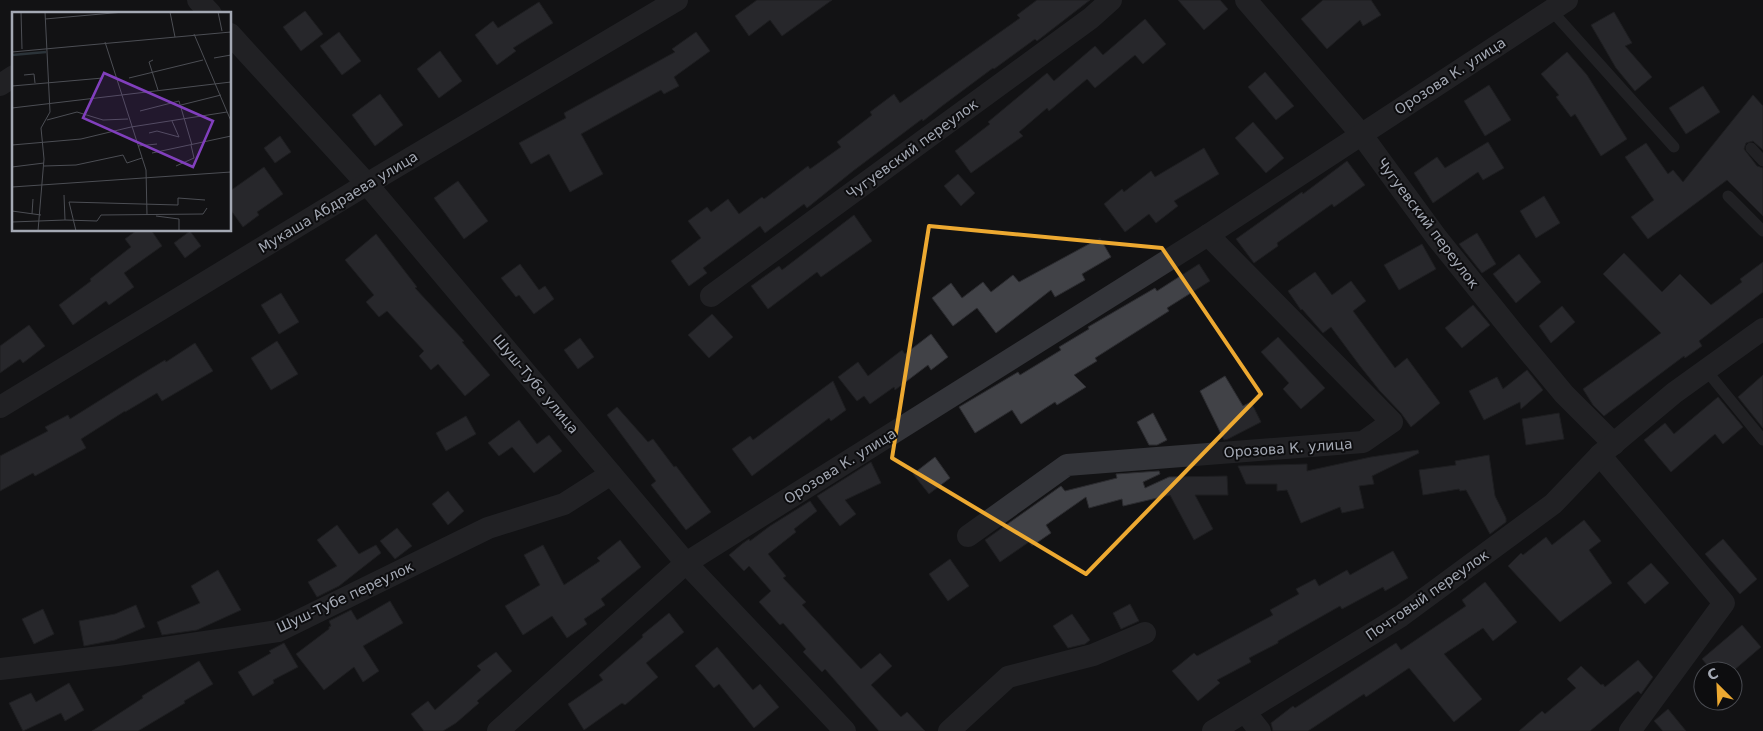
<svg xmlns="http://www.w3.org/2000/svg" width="1763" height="731" viewBox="0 0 1763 731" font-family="'DejaVu Sans',sans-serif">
  <rect width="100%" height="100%" fill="#121214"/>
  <g fill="#414247" stroke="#2c2c30">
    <polygon points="757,0 832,0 782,36 770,20 749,36 735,16"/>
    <polygon points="1037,0 1090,0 1037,41 1035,39 994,69 993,68 942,106 923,121 922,119 853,171 807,208 804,204 765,233 760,226 703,268 707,273 689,286 671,261 701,238 688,221 707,207 711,212 728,199 739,214 762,197 764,199 808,166 810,169 841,147 837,142 872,115 870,112 894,94 900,103 1020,18 1017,15"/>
    <polygon points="1178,0 1220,0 1228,9 1204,30"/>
    <polygon points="1323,0 1371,0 1381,15 1363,26 1360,20 1327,49 1301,19"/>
    <polygon points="539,2 553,23 513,48 516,51 497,65 475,35 493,21 498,28"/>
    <polygon points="305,11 323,34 301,51 283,27"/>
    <polygon points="1614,12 1632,43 1625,46 1652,77 1635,91 1616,68 1591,25"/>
    <polygon points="1145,19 1166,44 1143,64 1135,55 1095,88 1087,79 1049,111 1047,108 1019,132 1023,136 971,173 955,151 990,124 988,122 1047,73 1054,81 1095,46 1103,55"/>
    <polygon points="339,32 361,61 342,75 320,46"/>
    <polygon points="696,32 710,51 674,77 679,86 664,94 661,90 581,134 603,174 570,192 549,154 531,164 519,143 566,118 564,113 675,52 672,49"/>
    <polygon points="440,51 462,81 439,98 417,69"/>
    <polygon points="1567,52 1587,75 1627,139 1601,156 1575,114 1571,117 1556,97 1559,95 1541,74"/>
    <polygon points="1265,72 1294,106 1276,120 1248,87"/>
    <polygon points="1489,85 1511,120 1485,136 1464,101"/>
    <polygon points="1703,86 1720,112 1686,134 1669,108"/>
    <polygon points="380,94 403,125 375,146 352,115"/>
    <polygon points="1753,95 1763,106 1763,150 1753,141 1746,143 1744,149 1757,166 1763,168 1763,216 1727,180 1648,239 1631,217 1654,200 1625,157 1646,143 1668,174 1673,170 1683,182"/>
    <polygon points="1253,122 1284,158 1266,173 1235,138"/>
    <polygon points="280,136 291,152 275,163 264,148"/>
    <polygon points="1488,142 1504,168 1483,180 1478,172 1433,203 1414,173 1437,157 1445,168"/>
    <polygon points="1204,148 1219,174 1174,201 1178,206 1156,223 1149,214 1125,232 1104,204 1122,189 1124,192 1151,171 1155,177"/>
    <polygon points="1347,161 1365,185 1334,207 1332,204 1277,243 1278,246 1254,263 1236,239 1302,192 1303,194"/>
    <polygon points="264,167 283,194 257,212 259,215 243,227 230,209 230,191"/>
    <polygon points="958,174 975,193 961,206 944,186"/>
    <polygon points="458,181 488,221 464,239 434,198"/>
    <polygon points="1544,196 1560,223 1536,238 1520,211"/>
    <polygon points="854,215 872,241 821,277 817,272 768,309 751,286 779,266 782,270"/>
    <polygon points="137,230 151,230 162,246 124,273 134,287 109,305 106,301 73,325 59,305 91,281 90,279 131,247 125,239"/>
    <polygon points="190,231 201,246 185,258 174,243"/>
    <polygon points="1477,233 1496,264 1482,273 1459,244"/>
    <polygon points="376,234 417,287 415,288 464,341 462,342 490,375 465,396 438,364 431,370 419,356 424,351 387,311 379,317 366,302 374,295 345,260"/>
    <polygon points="1100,238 1111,257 1082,274 1085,280 1055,297 1051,290 996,333 977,308 953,326 932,298 951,283 962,298 983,282 991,292 1013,275 1019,282"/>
    <polygon points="1422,244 1436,269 1399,290 1384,265"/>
    <polygon points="1624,253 1662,292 1680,274 1711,305 1742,282 1740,279 1763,262 1763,292 1699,341 1702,346 1685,358 1684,356 1604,416 1593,405 1583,389 1661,333 1603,274"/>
    <polygon points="1519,254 1541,282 1516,303 1493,274"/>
    <polygon points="520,264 539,290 545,286 554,299 534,314 519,295 516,297 501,278"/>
    <polygon points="1199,264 1210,281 1167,308 1169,311 1095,358 1097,361 1074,375 1086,387 1057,405 1055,402 1021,424 1012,410 975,433 959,407 1018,372 1020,375 1061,350 1059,347 1089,329 1088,327 1155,288 1157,291"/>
    <polygon points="1315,272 1332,295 1351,281 1366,301 1353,311 1395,368 1407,358 1440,403 1411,427 1401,413 1380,391 1360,366 1331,327 1323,333 1302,309 1301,310 1288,291"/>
    <polygon points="281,293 299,322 279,334 261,305"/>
    <polygon points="1473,305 1490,325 1462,348 1445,328"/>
    <polygon points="1562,306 1575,322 1551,343 1539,326"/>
    <polygon points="712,314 733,337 709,358 688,335"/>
    <polygon points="29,325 45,346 23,363 20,359 0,373 0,346"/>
    <polygon points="931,334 948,357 931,370 928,365 895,390 894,387 870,404 864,396 857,401 838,377 858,362 868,376 902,350 905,354"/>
    <polygon points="1278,337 1325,388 1301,409 1283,389 1289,383 1261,352"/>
    <polygon points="580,338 594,357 578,369 564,350"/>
    <polygon points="277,341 298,374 271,390 251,358"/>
    <polygon points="195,343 213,371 162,401 157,393 125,412 125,411 81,439 86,448 35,476 33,473 0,491 0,456 48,431 45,427 68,415 70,419 137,377 165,360 166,362"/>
    <polygon points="1527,370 1543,390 1521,409 1520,402 1484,420 1469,391 1497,377 1503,389"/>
    <polygon points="1763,375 1763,428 1738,397"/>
    <polygon points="1225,376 1243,406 1251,402 1261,422 1228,439 1224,440 1200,391"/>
    <polygon points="833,381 846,410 831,421 829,418 752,476 732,449 750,436 753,440"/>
    <polygon points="1718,397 1743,427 1723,444 1715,434 1671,472 1644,440 1665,423 1674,434"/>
    <polygon points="617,407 648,442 653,439 674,467 676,466 711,512 686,530 651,485 656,481 607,415"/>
    <polygon points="1153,413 1167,440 1157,445 1149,445 1137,422"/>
    <polygon points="1559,413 1564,439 1526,445 1522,419"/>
    <polygon points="466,416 476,434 446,451 436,433"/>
    <polygon points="519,420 537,444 549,435 562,451 534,473 512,447 499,456 488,443"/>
    <polygon points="1418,450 1419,453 1372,476 1374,484 1359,486 1364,508 1342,513 1340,507 1301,523 1287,490 1277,491 1277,484 1246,484 1238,466 1307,464 1307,471 1371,457"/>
    <polygon points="1489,455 1495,496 1506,518 1506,522 1490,534 1466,490 1460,491 1459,489 1423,495 1419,470 1456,465 1455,461"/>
    <polygon points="935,457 950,478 929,494 913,474"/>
    <polygon points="871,462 881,483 845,500 856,514 840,526 817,496"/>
    <polygon points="1159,471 1160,474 1143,482 1145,488 1169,477 1227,476 1228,495 1195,495 1213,529 1194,540 1170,495 1123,506 1122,499 1089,508 1086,497 1046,525 1051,533 1032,546 1029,542 1000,562 985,540 1061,486 1065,491 1117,478 1116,474"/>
    <polygon points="448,491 464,511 448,525 432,504"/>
    <polygon points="810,501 817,511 794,529 796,532 768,554 786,576 783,578 806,602 802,605 861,669 880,653 892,666 871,685 901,717 907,712 925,731 879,731 825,669 822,672 803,652 806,649 783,623 780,625 759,602 771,591 749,566 744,571 729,555 742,544 749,539 750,541 770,526"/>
    <polygon points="1584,520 1601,541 1589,550 1612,583 1560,622 1508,566 1521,553 1523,555 1546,537 1552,545"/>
    <polygon points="337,525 359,554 376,545 381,553 339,586 317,597 308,582 337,566 317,540"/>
    <polygon points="397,528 412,546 395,559 380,541"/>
    <polygon points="1723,539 1757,579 1740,594 1705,554"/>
    <polygon points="620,540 641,567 601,599 605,605 584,619 587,624 567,638 552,616 523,635 505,606 540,585 524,555 543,545 564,585 600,561 597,558"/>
    <polygon points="1393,551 1408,578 1385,591 1383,587 1342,609 1340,606 1278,641 1278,643 1249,658 1251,662 1217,680 1220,683 1198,701 1172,671 1194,653 1197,656 1273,615 1270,610 1299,594 1296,589 1315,579 1319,586 1347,570 1350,575"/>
    <polygon points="950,559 969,586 948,601 929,574"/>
    <polygon points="1651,563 1669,583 1645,604 1627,583"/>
    <polygon points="218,570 241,610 197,630 162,635 157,622 200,603 191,586"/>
    <polygon points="1485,582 1517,622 1493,641 1483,628 1444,654 1482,699 1454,722 1409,668 1366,697 1364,694 1308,731 1273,731 1271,723 1293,706 1295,708 1396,643 1401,650 1466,606 1462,600"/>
    <polygon points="390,601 403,623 363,646 379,671 363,682 354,667 324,690 296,654 329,629 329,627 331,626 329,621 351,610 357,620"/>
    <polygon points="1130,604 1139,621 1121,629 1113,613"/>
    <polygon points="136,605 145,627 115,640 84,646 79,621 115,614"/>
    <polygon points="43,609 54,634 34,644 22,619"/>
    <polygon points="669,613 684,632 646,663 658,677 625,705 622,703 584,730 568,704 603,680 599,675 643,637 642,635"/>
    <polygon points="1072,614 1090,640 1085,644 1068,648 1053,626"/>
    <polygon points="1742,625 1761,647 1733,671 1712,671 1702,659"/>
    <polygon points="284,643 298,667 273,680 274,683 253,696 238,672 271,653 269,651"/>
    <polygon points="717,647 753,690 760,684 779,707 754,728 719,684 714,688 695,666"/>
    <polygon points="496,652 512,671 477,701 479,703 456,723 443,731 424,731 411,714 428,701 435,710 481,670 477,666"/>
    <polygon points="1638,660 1653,677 1641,694 1638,691 1590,731 1519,731 1542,711 1545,714 1576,688 1567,679 1581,666 1601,685 1603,684 1605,687"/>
    <polygon points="199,661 213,684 184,701 185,703 138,731 92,731 143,698 142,696"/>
    <polygon points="69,683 84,710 65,721 61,713 23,731 9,703 31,693 36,702"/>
    <polygon points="1668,709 1686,731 1663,731 1654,721"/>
  </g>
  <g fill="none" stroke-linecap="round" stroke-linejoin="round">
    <g stroke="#333439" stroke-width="11">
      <polyline points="1551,10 1674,147"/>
      <polyline points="1751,148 1763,161"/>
      <polyline points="1728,196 1763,231"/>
      <polyline points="1706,370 1763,440"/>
    </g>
    <g stroke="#333439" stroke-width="22">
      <polyline points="198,0 211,14"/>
      <polyline points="1246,0 1361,134 1437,238 1520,341 1564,394 1614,444"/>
      <polyline points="230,34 367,184 686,563 845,731"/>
      <polyline points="0,85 14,76"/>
      <polyline points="711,296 1091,18 1111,0"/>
      <polyline points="0,407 367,184 677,0"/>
      <polyline points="1600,455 1724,603 1630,731"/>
      <polyline points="968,536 1067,465 1363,442 1392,422 1208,235"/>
      <polyline points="0,669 117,655 278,631 488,528 564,504 611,474"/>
      <polyline points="1245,712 1260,731"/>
      <polyline points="498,731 686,563 1208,235 1567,0"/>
      <polyline points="949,731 1008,677 1093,655 1145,633"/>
      <polyline points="1213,731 1401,616 1553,504 1600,455 1674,393 1763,329"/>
    </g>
  </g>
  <path d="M0 0H1763V731H0ZM929 226 1162 248 1261 394 1086 574 892 458Z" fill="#121214" fill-opacity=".55" fill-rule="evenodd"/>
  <path fill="none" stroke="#eda931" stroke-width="4" stroke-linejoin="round" d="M929 226 1162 248 1261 394 1086 574 892 458Z"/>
  <g text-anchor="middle" stroke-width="4" stroke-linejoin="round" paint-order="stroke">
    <g font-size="14" fill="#a4a9b4" stroke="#0d0d0f">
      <text transform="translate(1450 76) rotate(-33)" y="5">Орозова К. улица</text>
      <text transform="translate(912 149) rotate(-36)" y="5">Чугуевский переулок</text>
      <text transform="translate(338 202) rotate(-31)" y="5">Мукаша Абдраева улица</text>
      <text transform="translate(1428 223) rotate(53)" y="5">Чугуевский переулок</text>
      <text transform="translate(536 384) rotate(50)" y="5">Шуш-Тубе улица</text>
      <text transform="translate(1288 448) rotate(-4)" y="5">Орозова К. улица</text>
      <text transform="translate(840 466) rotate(-32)" y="5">Орозова К. улица</text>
      <text transform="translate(1427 595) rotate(-35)" y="5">Почтовый переулок</text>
      <text transform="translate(345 597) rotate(-25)" y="5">Шуш-Тубе переулок</text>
    </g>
  </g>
  <g transform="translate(12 12)">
    <rect width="219" height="219" fill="#121214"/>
    <path fill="none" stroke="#2b3339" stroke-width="2.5" d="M0 43 34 40"/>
    <path fill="none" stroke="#4c4e54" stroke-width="1" d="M9 0 10 37M158 0 163 25M206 0 210 19M33 7 112 0M182 22 219 109M93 30 134 158 135 203M0 40 219 20M202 46 219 43M141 48 137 50 146 78M12 63 22 62 23 71M117 66 191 48M0 74 91 66M169 93 209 83M0 96 219 70M128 99 167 89 180 133M35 108 65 100 91 108 116 107M137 121 145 119 167 125 160 109M0 133 69 127 119 115 215 100M126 134 145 132M140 141 219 124M32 154 64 153 111 143 115 151 130 146M164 154 182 146 179 133M0 155 32 151M0 175 219 160M0 199 29 203M20 202 21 187M144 204 167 207V219M53 208 85 209 89 203 191 202 195 196M0 210 53 208 52 183M26 219 32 147 29 116 38 100 33 0M64 219 57 190 166 193V186L193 188"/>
    <path fill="#813fbd" fill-opacity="0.15" stroke="#813fbd" stroke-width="2.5" d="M92 61 201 109 181 155 71 106Z"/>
    <rect width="219" height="219" fill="none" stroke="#a4a9b4" stroke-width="2.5"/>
  </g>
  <g transform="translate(1718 686) rotate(336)"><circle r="24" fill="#0d0d0f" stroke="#494b51"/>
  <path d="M0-4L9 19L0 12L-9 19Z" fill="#eda931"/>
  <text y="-8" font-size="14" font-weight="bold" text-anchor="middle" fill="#a4a9b4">С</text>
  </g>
</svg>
